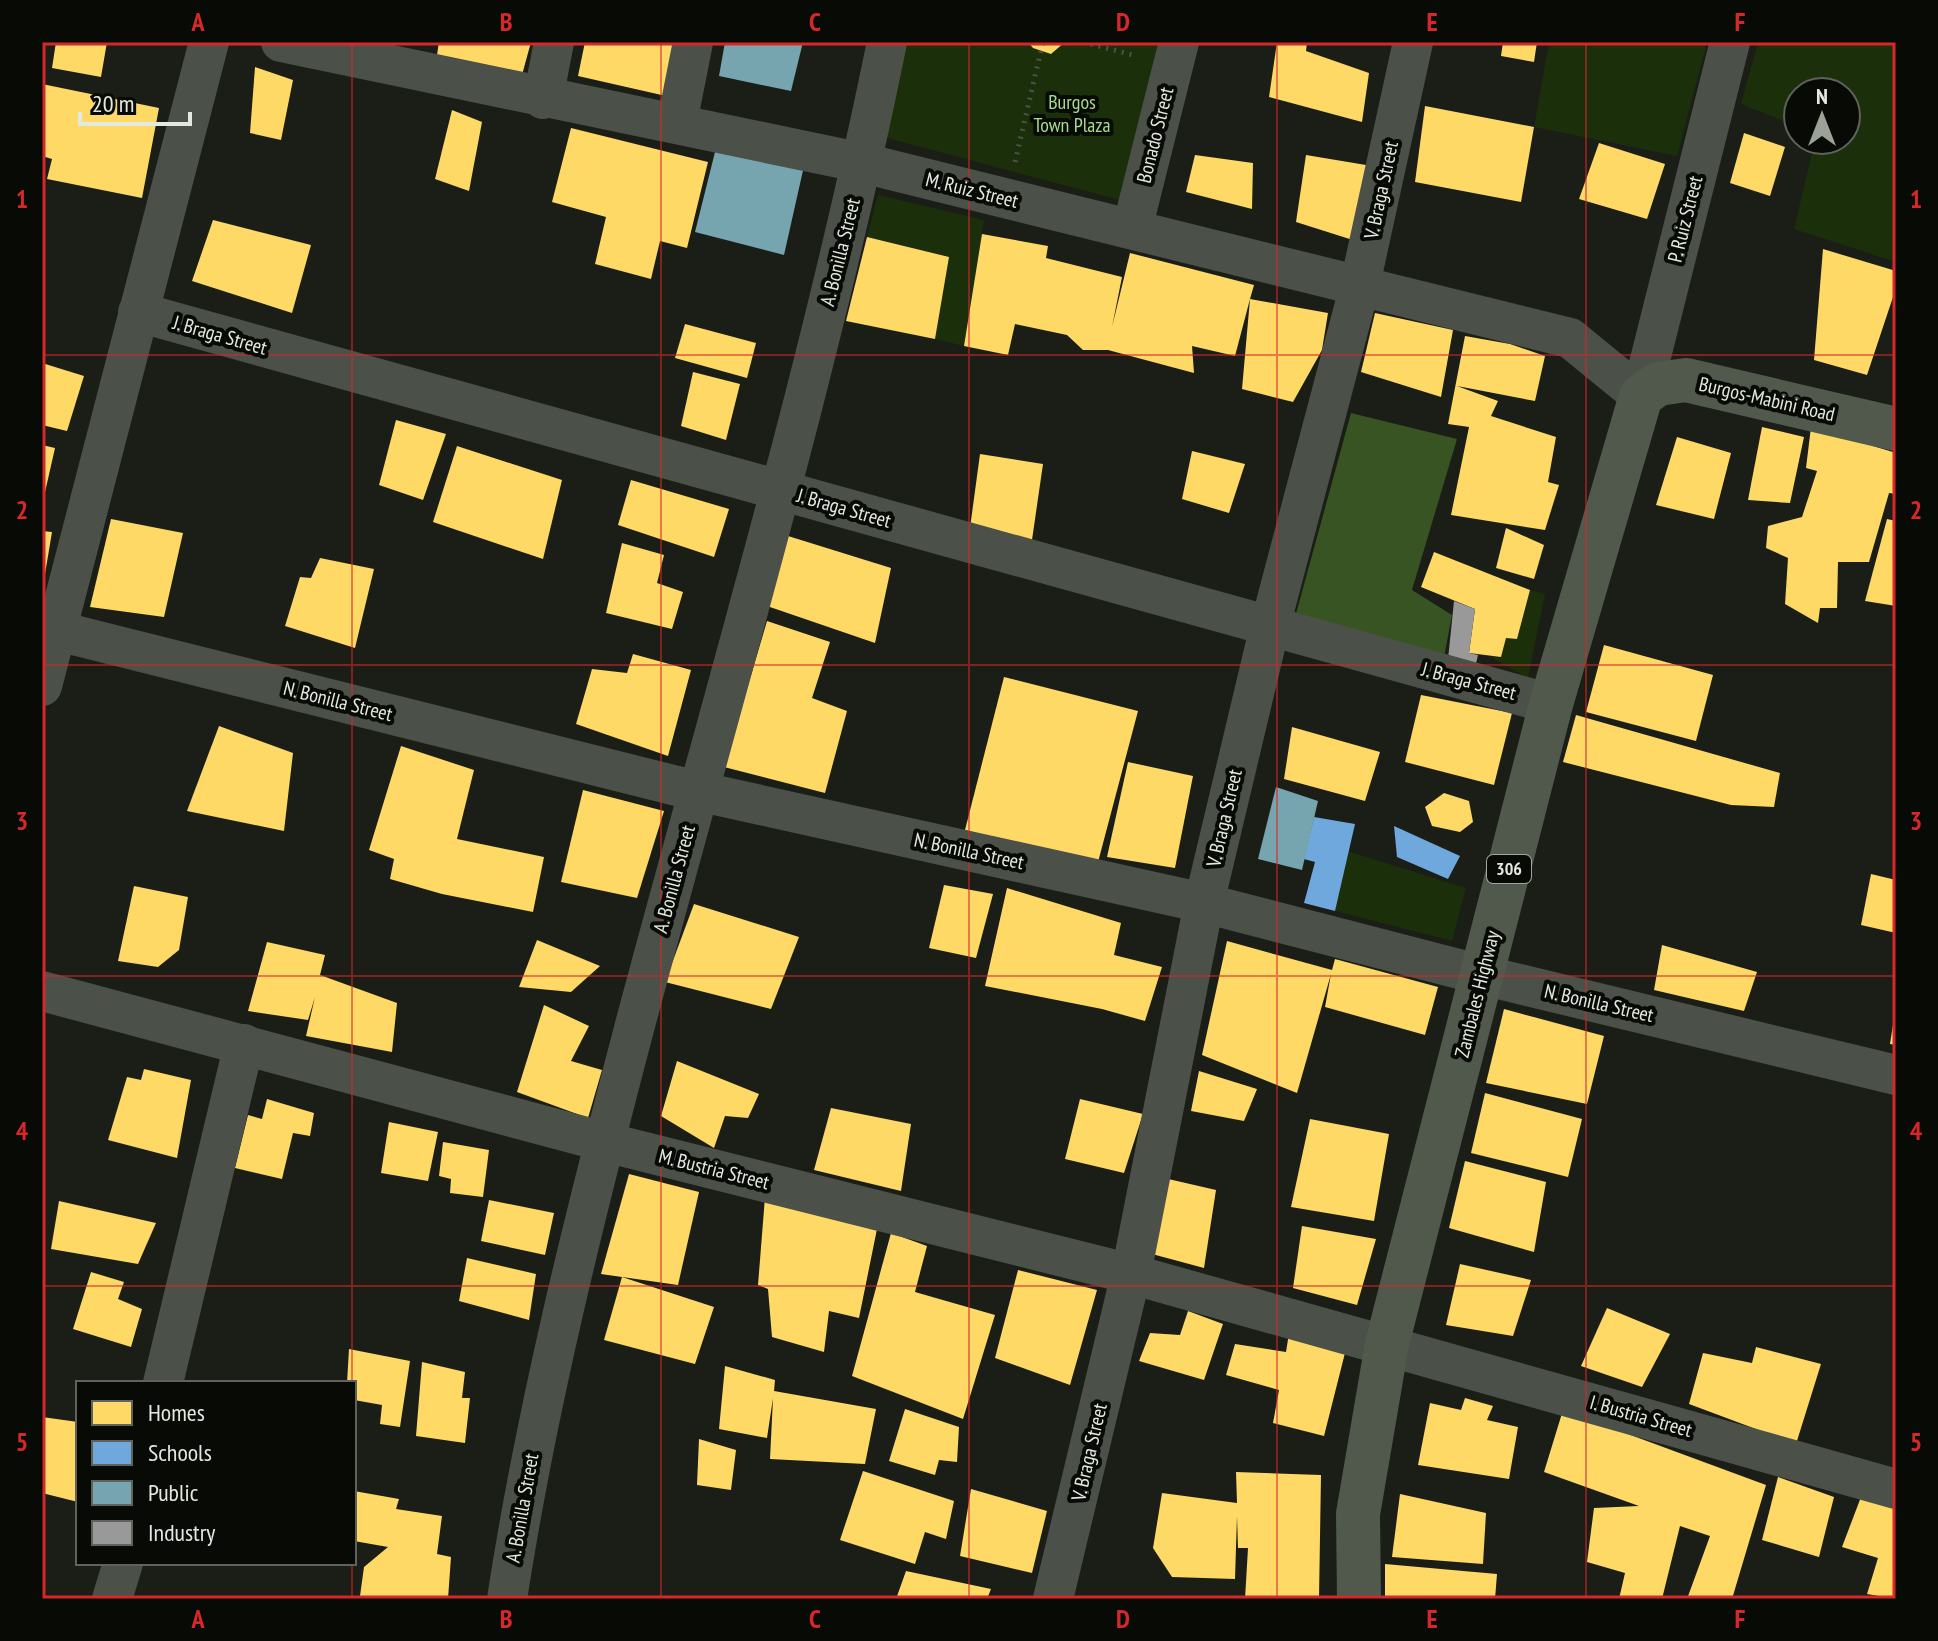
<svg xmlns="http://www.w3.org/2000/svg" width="1938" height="1641" viewBox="0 0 1938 1641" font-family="'PT Sans Narrow',sans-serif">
  <rect width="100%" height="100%" fill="#1a1e16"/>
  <g fill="#1b2f0b">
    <polygon points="904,42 1165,42 1123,201 884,137"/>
    <polygon points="1549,42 1707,42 1677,156 1534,127"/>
    <polygon points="1758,42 1896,42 1896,262 1794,229 1815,140 1846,140 1846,92 1798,92 1798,127 1741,104"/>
    <polygon points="878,195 984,220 964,346 935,339 949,257 867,237"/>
    <polygon points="1530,590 1545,594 1528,678 1490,657 1501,656 1506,638 1517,639"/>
    <polygon points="1347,851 1466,888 1452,941 1335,911"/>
  </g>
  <polygon fill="#375422" points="1351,413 1457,439 1412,590 1452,615 1441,673 1291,632"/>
  <g fill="#ffd966">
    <polygon points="56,42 107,42 101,77 52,68"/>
    <polygon points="439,42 531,42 522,75 437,55"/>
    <polygon points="585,42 679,42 666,96 578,76"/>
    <polygon points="1028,42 1065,42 1051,54 1033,48"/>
    <polygon points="1277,42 1307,42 1306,51 1369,73 1362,122 1269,97"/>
    <polygon points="1503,42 1537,42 1534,62 1501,56"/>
    <polygon points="255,67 293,80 281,140 250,133"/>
    <polygon points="42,84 159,108 142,198 47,179 52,159 42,156"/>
    <polygon points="1425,106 1534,127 1521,202 1415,182"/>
    <polygon points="452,110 482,122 469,191 435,179"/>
    <polygon points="571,128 708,162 687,248 660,241 651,279 595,264 606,217 552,202"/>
    <polygon points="1744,133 1785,147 1770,196 1730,183"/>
    <polygon points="1599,143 1665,164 1647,219 1579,199"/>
    <polygon points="1195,155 1253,163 1252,209 1186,192"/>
    <polygon points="1306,155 1372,166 1356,241 1296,222"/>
    <polygon points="213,220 311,245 292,313 192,281"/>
    <polygon points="982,234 1048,246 1046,258 1122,277 1112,327 1130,253 1254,285 1250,299 1328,313 1322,350 1293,402 1242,389 1250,299 1235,356 1192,346 1194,373 1108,350 1083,350 1067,335 1015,324 1008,355 964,346"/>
    <polygon points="867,237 949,257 935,339 846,321"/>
    <polygon points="1823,249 1896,271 1896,288 1867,375 1814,360"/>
    <polygon points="1375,313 1453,330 1441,397 1361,372"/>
    <polygon points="685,324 756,343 747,378 675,358"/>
    <polygon points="1465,336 1510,344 1545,356 1535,401 1457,386 1498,401 1491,416 1556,437 1548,482 1559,485 1545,530 1451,515 1469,427 1448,424"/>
    <polygon points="42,363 84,376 67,431 42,425"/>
    <polygon points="693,372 740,384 726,440 681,426"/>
    <polygon points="396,420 446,434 423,500 379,485"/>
    <polygon points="1762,427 1804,437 1790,503 1748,500"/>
    <polygon points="1811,427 1896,453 1896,494 1889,493 1869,562 1838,562 1837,608 1820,608 1818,623 1785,604 1788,558 1766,548 1768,526 1802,517 1817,471 1806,468"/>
    <polygon points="1677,437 1731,453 1714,519 1656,505"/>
    <polygon points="42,445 55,448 43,501 42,501"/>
    <polygon points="457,446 562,480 543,559 433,522"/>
    <polygon points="1192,451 1245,464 1229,513 1182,499"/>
    <polygon points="980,454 1043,464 1032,540 970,528"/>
    <polygon points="631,480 729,509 714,557 618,525"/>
    <polygon points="111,519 183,533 164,617 90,607"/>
    <polygon points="1887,519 1896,521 1896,606 1865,601"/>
    <polygon points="1506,528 1544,545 1534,579 1496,568"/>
    <polygon points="42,531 52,532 44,580 42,580"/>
    <polygon points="788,536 891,568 875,643 767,606"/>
    <polygon points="622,543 664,555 657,583 683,592 672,629 606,613"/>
    <polygon points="1434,552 1530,590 1517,639 1506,638 1501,657 1469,653 1475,609 1421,587"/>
    <polygon points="320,558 374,569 355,648 285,626 300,577 311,578"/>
    <polygon points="767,621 830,642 812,698 847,711 825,793 724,767"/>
    <polygon points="1604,645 1713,675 1696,741 1586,712"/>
    <polygon points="633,654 691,670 668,756 576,724 592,669 627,673"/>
    <polygon points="1004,677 1138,711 1097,866 965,830"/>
    <polygon points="1421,695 1512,713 1494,785 1405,762"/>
    <polygon points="1576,715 1780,773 1774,807 1731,805 1563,762"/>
    <polygon points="219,726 293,753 284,831 187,811"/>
    <polygon points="1292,727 1380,752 1365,801 1284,779"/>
    <polygon points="401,746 474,770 457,839 544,857 533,912 442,894 390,879 394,859 369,850"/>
    <polygon points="1128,762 1193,776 1175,868 1107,857"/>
    <polygon points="583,790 664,811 637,898 561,882"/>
    <polygon points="1444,793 1469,801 1473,822 1460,832 1432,826 1425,807"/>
    <polygon points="1871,874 1896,880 1896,933 1861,925"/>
    <polygon points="944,885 993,894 976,958 929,948"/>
    <polygon points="134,886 188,897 179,950 158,967 118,961"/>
    <polygon points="1007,888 1121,923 1114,955 1162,967 1145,1021 1102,1009 985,986"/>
    <polygon points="694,904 799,937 771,1009 665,982"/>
    <polygon points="537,940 600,966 571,992 519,987"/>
    <polygon points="1227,941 1332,970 1335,959 1438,987 1425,1035 1325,1007 1331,974 1297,1093 1202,1055"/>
    <polygon points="267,942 325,955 320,975 397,1003 392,1052 306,1036 315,997 308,1020 248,1011"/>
    <polygon points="1662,945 1757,972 1744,1011 1654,990"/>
    <polygon points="544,1005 589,1026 571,1061 602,1070 588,1118 517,1092"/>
    <polygon points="1504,1009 1604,1036 1587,1104 1486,1083"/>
    <polygon points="1894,1018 1896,1018 1896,1045 1890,1044"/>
    <polygon points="677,1061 759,1094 748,1118 725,1116 714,1148 661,1116"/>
    <polygon points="144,1069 191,1080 177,1158 108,1140 127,1077 141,1080"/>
    <polygon points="1199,1071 1257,1089 1244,1121 1191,1111"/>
    <polygon points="1485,1093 1582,1119 1568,1177 1471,1153"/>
    <polygon points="267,1099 314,1113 310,1136 293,1133 282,1179 235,1168 248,1115 262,1119"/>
    <polygon points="1080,1099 1143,1114 1124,1173 1065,1159"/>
    <polygon points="831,1108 911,1124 901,1191 814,1170"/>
    <polygon points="1310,1119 1389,1134 1374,1221 1291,1207"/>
    <polygon points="389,1122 438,1132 428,1181 381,1173"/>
    <polygon points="443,1142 489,1150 483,1197 450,1193 451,1179 439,1176"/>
    <polygon points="1465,1161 1546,1182 1534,1252 1449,1228"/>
    <polygon points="629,1174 699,1192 678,1285 601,1274"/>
    <polygon points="1164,1178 1216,1190 1204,1268 1152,1254"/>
    <polygon points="765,1197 877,1229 859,1318 829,1311 824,1352 772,1337 768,1289 758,1285"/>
    <polygon points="489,1200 554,1213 545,1255 481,1241"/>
    <polygon points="59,1201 156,1223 138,1264 51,1249"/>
    <polygon points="1302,1226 1376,1239 1357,1305 1293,1288"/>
    <polygon points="891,1233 927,1246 915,1292 995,1315 963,1419 852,1376"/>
    <polygon points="467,1258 536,1274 529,1320 459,1301"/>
    <polygon points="1460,1264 1531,1280 1513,1336 1446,1325"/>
    <polygon points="1018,1270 1097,1290 1070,1385 995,1358"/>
    <polygon points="91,1272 124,1282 118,1299 142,1309 131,1347 73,1329"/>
    <polygon points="622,1277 714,1307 695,1364 604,1340"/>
    <polygon points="1607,1308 1670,1334 1642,1387 1581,1366"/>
    <polygon points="1188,1311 1223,1324 1204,1380 1139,1361 1150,1333 1180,1335"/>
    <polygon points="1289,1333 1346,1349 1324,1436 1273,1423 1279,1390 1226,1375 1235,1344 1286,1352"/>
    <polygon points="1756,1347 1821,1364 1796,1444 1689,1404 1703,1353 1752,1363"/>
    <polygon points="349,1349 410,1361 400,1427 380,1424 382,1405 354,1400 354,1383 347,1383"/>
    <polygon points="422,1362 465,1372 462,1398 470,1398 465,1443 416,1436"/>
    <polygon points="725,1366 775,1380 774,1391 876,1409 865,1464 770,1459 773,1398 767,1438 719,1429"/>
    <polygon points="1465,1398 1493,1406 1487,1420 1518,1427 1509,1479 1418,1465 1430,1403 1461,1410"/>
    <polygon points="905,1409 959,1427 957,1462 939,1460 935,1475 889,1461"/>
    <polygon points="1563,1410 1766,1485 1732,1599 1687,1599 1710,1536 1680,1526 1662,1599 1619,1599 1625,1573 1587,1562 1594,1508 1639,1506 1544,1472"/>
    <polygon points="42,1417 78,1422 78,1502 42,1493"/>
    <polygon points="699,1439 736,1450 731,1490 697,1485"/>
    <polygon points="863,1471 954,1501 946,1539 925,1532 915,1564 840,1540"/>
    <polygon points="1236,1472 1321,1475 1319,1599 1245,1599 1248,1548 1238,1548 1237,1516 1235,1579 1172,1577 1153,1548 1162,1493 1237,1503"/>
    <polygon points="1778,1477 1834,1497 1819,1557 1762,1540"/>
    <polygon points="971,1489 1047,1511 1032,1573 960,1556"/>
    <polygon points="354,1491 399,1499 396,1509 442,1516 437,1554 451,1557 448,1599 360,1596 364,1567 388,1547 354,1541"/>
    <polygon points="1400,1494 1486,1513 1483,1564 1392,1557"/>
    <polygon points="1861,1497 1896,1506 1896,1599 1867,1594 1878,1558 1842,1547"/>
    <polygon points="1385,1564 1497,1574 1495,1599 1385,1599"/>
    <polygon points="906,1571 991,1589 987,1599 896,1599"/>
  </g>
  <g fill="#6fa8dc">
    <polygon points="1314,817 1355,824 1335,911 1304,903 1315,862 1304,859"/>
    <polygon points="1394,826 1460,856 1448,879 1397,857"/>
  </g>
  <g fill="#76a5af">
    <polygon points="725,42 803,42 791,91 719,76"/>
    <polygon points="716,148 804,166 784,255 695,232"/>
    <polygon points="1276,787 1318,801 1302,870 1258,859"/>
  </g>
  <polygon fill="#999" points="1454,601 1475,609 1469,653 1478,655 1473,676 1447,669"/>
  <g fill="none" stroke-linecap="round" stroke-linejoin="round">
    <g stroke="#4d514b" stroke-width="5" stroke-dasharray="2 6" stroke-linecap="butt">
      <polyline points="1083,42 1137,56"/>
      <polyline points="1015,162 1043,42"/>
    </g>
    <g stroke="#4b5048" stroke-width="40">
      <polyline points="281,42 863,163 1570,338 1641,396 1730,42"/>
      <polyline points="543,99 554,42"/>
      <polyline points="677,123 693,42"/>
      <polyline points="1132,229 1179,42"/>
      <polyline points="138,312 1551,704"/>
      <polyline points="42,627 697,791 1204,903 1482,975 1896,1075"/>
      <polyline points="42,686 209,42"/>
      <polyline points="42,991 605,1142 1131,1274 1896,1489"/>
      <polyline points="163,1383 244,1044"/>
      <polyline points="112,1599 123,1563"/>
      <path d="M507 1599C537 1405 585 1215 635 1025 722 699 820 373 887 42"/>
      <polyline points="1053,1599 1131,1274 1204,903 1270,626 1359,289 1413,42"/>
    </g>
    <polyline stroke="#51584c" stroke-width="44" points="1359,1599 1358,1514 1387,1344 1551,704 1641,396 1658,384 1686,380 1896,429"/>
  </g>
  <path fill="none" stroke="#d62828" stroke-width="2" stroke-opacity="0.55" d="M352 42V1383M661 42V1599M969 42V1599M1277 42V1599M1586 42V1599M42 355H1896M42 665H1896M42 976H1896M42 1286H1896M352 1563V1599"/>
  <g text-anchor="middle" stroke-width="8" stroke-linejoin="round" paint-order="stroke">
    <rect fill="#070a05" stroke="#a1a69e" stroke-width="2" x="1487" y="855" width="44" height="28" rx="6"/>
    <g font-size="18" font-weight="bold" fill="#e3e9df">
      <text x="1509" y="875">306</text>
    </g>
    <g font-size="20" fill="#a8dc89" stroke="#070a05">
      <text x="1072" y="109">Burgos<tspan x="1072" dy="23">Town Plaza</tspan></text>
    </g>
    <g font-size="20" fill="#e3e9df" stroke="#070a05">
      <text transform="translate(1155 135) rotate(-76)" y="7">Bonado Street</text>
      <text transform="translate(972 190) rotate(14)" y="7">M. Ruiz Street</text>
      <text transform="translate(1381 190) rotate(-78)" y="7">V. Braga Street</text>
      <text transform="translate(1685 219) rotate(-76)" y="7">P. Ruiz Street</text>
      <text transform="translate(840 252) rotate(-76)" y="7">A. Bonilla Street</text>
      <text transform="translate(220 335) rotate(16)" y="7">J. Braga Street</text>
      <text transform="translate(1767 399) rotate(13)" y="7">Burgos-Mabini Road</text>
      <text transform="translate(844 508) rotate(16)" y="7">J. Braga Street</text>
      <text transform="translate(1469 681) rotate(15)" y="7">J. Braga Street</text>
      <text transform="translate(338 701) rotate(14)" y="7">N. Bonilla Street</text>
      <text transform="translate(1224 818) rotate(-77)" y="7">V. Braga Street</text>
      <text transform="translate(969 851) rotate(12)" y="7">N. Bonilla Street</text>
      <text transform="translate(674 879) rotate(-75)" y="7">A. Bonilla Street</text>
      <text transform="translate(1477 994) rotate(-76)" y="7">Zambales Highway</text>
      <text transform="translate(1599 1003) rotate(13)" y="7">N. Bonilla Street</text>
      <text transform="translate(714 1169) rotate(14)" y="7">M. Bustria Street</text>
      <text transform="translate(1641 1416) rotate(16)" y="7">I. Bustria Street</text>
      <text transform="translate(1089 1452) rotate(-77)" y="7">V. Braga Street</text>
      <text transform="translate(522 1508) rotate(-80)" y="7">A. Bonilla Street</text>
    </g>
  </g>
  <rect width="1938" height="1641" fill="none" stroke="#070a05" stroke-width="88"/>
  <rect x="76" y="1381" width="280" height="184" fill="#070a05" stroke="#5f635c" stroke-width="2"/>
  <rect x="92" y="1401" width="40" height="24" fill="#ffd966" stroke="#5f635c" stroke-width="2"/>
  <text x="148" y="1421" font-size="24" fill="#e3e9df">Homes</text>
  <rect x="92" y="1441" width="40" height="24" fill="#6fa8dc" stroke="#5f635c" stroke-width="2"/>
  <text x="148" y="1461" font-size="24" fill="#e3e9df">Schools</text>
  <rect x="92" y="1481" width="40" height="24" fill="#76a5af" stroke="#5f635c" stroke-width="2"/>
  <text x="148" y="1501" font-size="24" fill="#e3e9df">Public</text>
  <rect x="92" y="1521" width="40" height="24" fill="#999999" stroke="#5f635c" stroke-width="2"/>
  <text x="148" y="1541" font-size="24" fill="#e3e9df">Industry</text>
  <g transform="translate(1822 116)"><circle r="38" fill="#070a05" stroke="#5f635c" stroke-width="2"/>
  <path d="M0-6L14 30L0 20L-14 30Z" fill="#9da299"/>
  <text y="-12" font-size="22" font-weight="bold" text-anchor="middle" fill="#e3e9df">N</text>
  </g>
  <path d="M80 112v12h110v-12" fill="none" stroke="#e3e9df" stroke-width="4"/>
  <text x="92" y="112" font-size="24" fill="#e3e9df" stroke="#070a05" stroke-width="6" paint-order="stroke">20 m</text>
  <rect x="44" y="44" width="1850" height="1553" fill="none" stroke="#d62828" stroke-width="3"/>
  <g font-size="26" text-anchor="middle" font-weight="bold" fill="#d62828">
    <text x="198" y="31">A</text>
    <text x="506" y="31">B</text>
    <text x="815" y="31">C</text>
    <text x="1123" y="31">D</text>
    <text x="1432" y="31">E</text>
    <text x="1740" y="31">F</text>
    <text x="22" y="208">1</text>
    <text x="1916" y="208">1</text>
    <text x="22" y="519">2</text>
    <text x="1916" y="519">2</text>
    <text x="22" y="830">3</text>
    <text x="1916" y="830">3</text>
    <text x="22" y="1140">4</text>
    <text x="1916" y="1140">4</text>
    <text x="22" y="1451">5</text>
    <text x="1916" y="1451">5</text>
    <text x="198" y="1628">A</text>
    <text x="506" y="1628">B</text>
    <text x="815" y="1628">C</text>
    <text x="1123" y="1628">D</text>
    <text x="1432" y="1628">E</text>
    <text x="1740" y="1628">F</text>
  </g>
</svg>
